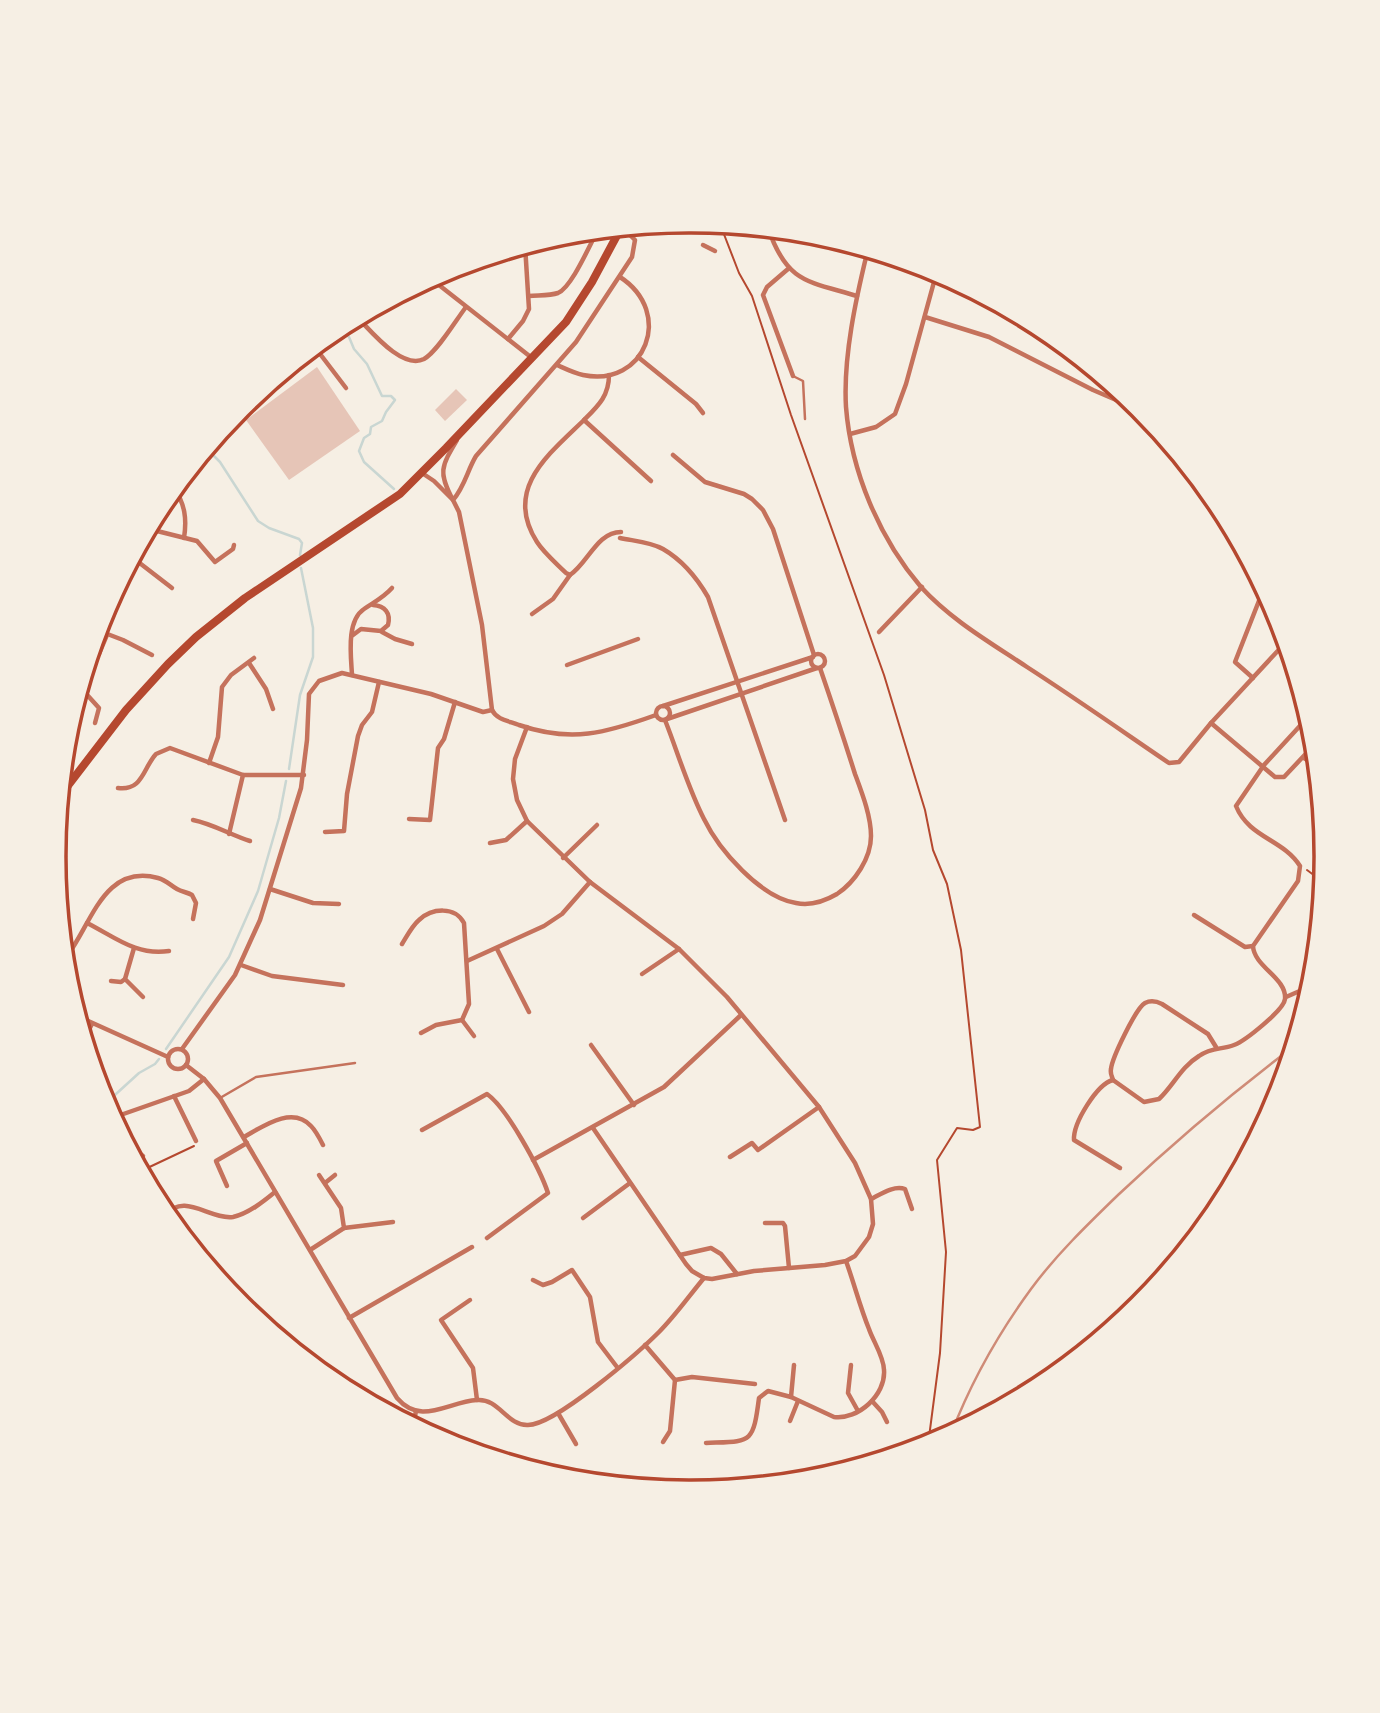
<svg xmlns="http://www.w3.org/2000/svg" width="1380" height="1713" viewBox="0 0 1380 1713" font-family="'Work Sans',sans-serif">
  <rect width="100%" height="100%" fill="#f6efe4"/>
  <g fill="none" stroke-linecap="round" stroke-linejoin="round">
    <g stroke="#c9d6d2" stroke-width="2.5">
      <polyline points="339,327 349,337 354,349 367,364 382,396 391,396 395,400 386,412 382,421 371,427 370,434 364,438 359,451 364,462 394,489"/>
      <polyline points="206,448 220,462 258,521 269,528 299,539 302,543 300,555"/>
      <polyline points="289,769 300,695 313,657 313,628 301,568"/>
      <polyline points="166,1049 229,957 258,891 279,818 286,781"/>
      <polyline points="105,1104 139,1073 155,1064 159,1059"/>
    </g>
  </g>
  <g fill="#e6c5b7">
    <polygon points="317,367 360,431 289,480 246,420"/>
    <polygon points="456,389 467,400 445,421 435,410"/>
    <polygon points="55,846 68,856 57,869 54,857"/>
  </g>
  <g fill="none" stroke-linecap="round" stroke-linejoin="round">
    <g stroke="#b5482f" stroke-width="2">
      <polyline points="720,224 739,273 752,296 791,415 884,675 925,810 933,850 947,884 961,950 980,1127 973,1130 957,1128 937,1160 946,1252 940,1353 928,1445"/>
      <polyline points="1307,870 1323,882"/>
      <polyline points="141,1171 194,1146"/>
    </g>
    <g stroke="#c5725c" stroke-width="2.5">
      <polyline points="793,376 803,381 805,419"/>
      <polyline points="220,1098 256,1077 355,1063"/>
    </g>
    <g stroke="#c5725c" stroke-width="4.5">
      <path d="M768 228C787 283 807 281 857 296"/>
      <polyline points="703,245 715,251"/>
      <path d="M868 249C856 298 843 357 846 407 851 471 879 538 921 587 951 620 991 643 1027 667 1075 698 1122 731 1169 763L1179 762 1211 723 1286 642"/>
      <polyline points="788,269 767,287 763,295 793,376"/>
      <polyline points="430,278 532,358"/>
      <path d="M529 296C538 295 549 296 558 293 572 287 590 244 598 230"/>
      <path d="M357 317C371 331 402 370 424 359 437 352 456 320 466 307"/>
      <polyline points="925,317 989,337 1093,390 1144,412"/>
      <polyline points="508,339 523,321 529,309 525,245"/>
      <polyline points="314,346 346,388"/>
      <polyline points="638,357 696,404 703,413"/>
      <path d="M557 365C566 369 574 373 583 375 645 388 675 313 620 277"/>
      <path d="M609 375C609 396 598 406 584 420 549 454 503 489 537 542 544 553 556 563 566 573L570 575C588 563 597 532 621 532"/>
      <polyline points="584,420 651,481"/>
      <polyline points="850,434 876,427 895,414 906,384 937,271"/>
      <polyline points="673,455 705,482 744,494 752,499 763,510 773,529 814,655"/>
      <path d="M422 473 434 481 453 500C438 472 441 467 457 440"/>
      <path d="M174 488C185 504 187 519 184 538"/>
      <polyline points="149,529 197,541 215,562 233,549 234,545"/>
      <path d="M620 538C634 541 651 542 663 549 682 560 697 578 708 597L785 820"/>
      <polyline points="137,561 172,588"/>
      <path d="M119 583C135 568 144 549 149 527"/>
      <polyline points="532,614 553,599 570,575"/>
      <polyline points="97,630 123,640 152,655"/>
      <polyline points="382,632 395,639 412,644"/>
      <polyline points="879,632 922,587"/>
      <path d="M353 635 361 629 381 631 388 625C391 613 385 606 373 605"/>
      <circle cx="818" cy="661" r="7"/>
      <polyline points="249,663 266,689 273,709"/>
      <polyline points="567,665 638,639"/>
      <polyline points="86,668 99,654 107,635"/>
      <path d="M352 675C351 656 346 621 364 609 374 602 383 598 392 588"/>
      <polyline points="1253,678 1235,662 1264,588"/>
      <polyline points="80,687 99,708 95,723"/>
      <polyline points="663,706 813,657"/>
      <circle cx="663" cy="713" r="7"/>
      <path d="M492 710 482 625 459 512 453 500C465 486 467 471 476 456L576 342 632 257 635 240 622 227"/>
      <path d="M492 710C497 720 509 721 519 725 571 743 606 733 656 715"/>
      <polyline points="667,719 817,668"/>
      <path d="M665 720C678 753 688 788 704 819 719 850 760 897 796 903 810 906 825 901 837 894 855 882 871 858 871 836 871 816 862 793 855 774 844 739 832 703 820 668"/>
      <polyline points="1211,723 1275,777 1284,777 1315,744"/>
      <polyline points="527,727 515,759 513,779 517,800 527,821 590,882 679,949 727,997 819,1107 855,1163 871,1199 873,1224 869,1237 855,1256 846,1261 825,1265 754,1271 712,1279 704,1278 692,1271 686,1264 593,1128"/>
      <polyline points="1304,758 1317,766"/>
      <polyline points="209,763 218,737 222,687 231,675 254,658"/>
      <path d="M118 788C143 791 143 768 156 754L170 748 243 775H304"/>
      <polyline points="409,819 430,820 438,748 444,739 455,702"/>
      <path d="M193 820C213 824 231 835 250 841"/>
      <polyline points="325,832 344,831 347,794 358,736 362,725 372,712 379,682"/>
      <polyline points="229,834 243,775"/>
      <polyline points="490,843 506,840 527,821"/>
      <polyline points="563,858 597,825"/>
      <polyline points="270,889 313,903 339,904"/>
      <polyline points="1194,915 1245,947 1253,946"/>
      <path d="M87 923C115 937 136 956 169 951"/>
      <path d="M402 944C407 936 412 926 419 920 432 908 455 906 464 923L469 1004 462 1020 436 1025 421 1033"/>
      <polyline points="134,948 125,979 143,997"/>
      <polyline points="497,949 529,1012"/>
      <path d="M64 960C91 928 102 863 158 878 166 880 170 885 177 889 182 892 187 892 192 895L196 903 193 919"/>
      <polyline points="467,961 544,926 562,914 590,882"/>
      <polyline points="241,965 272,976 343,985"/>
      <polyline points="642,974 679,949"/>
      <polyline points="111,981 121,982 125,979"/>
      <polyline points="1286,997 1302,990 1314,980"/>
      <polyline points="77,1016 168,1057"/>
      <polyline points="462,1020 474,1036"/>
      <polyline points="84,1039 92,1024"/>
      <polyline points="591,1045 634,1105"/>
      <circle cx="178" cy="1059" r="10"/>
      <polyline points="182,1049 235,975 260,920 301,788 307,740 309,694 319,681 342,673 431,694 483,712 492,710"/>
      <path d="M186 1065 204 1079 220 1098 397 1398C421 1426 447 1402 477 1400 499 1398 507 1426 528 1425 555 1425 638 1353 659 1332 675 1316 689 1296 704 1278"/>
      <path d="M1113 1080 1144 1102 1159 1099C1173 1086 1181 1067 1199 1056 1212 1047 1221 1050 1234 1045 1245 1041 1284 1010 1285 999 1287 978 1254 967 1253 946L1298 881 1300 866C1283 839 1249 838 1236 806L1264 765 1309 716"/>
      <path d="M1113 1080C1112 1076 1110 1074 1111 1069 1112 1058 1136 1008 1145 1003 1151 1000 1156 1001 1162 1004L1208 1034 1216 1047"/>
      <path d="M1113 1080C1097 1084 1073 1123 1074 1140L1120 1168"/>
      <polyline points="174,1096 196,1141"/>
      <polyline points="115,1117 132,1149 143,1156"/>
      <polyline points="112,1118 189,1091 204,1079"/>
      <path d="M422 1130 487 1094C507 1108 540 1169 548 1193L487 1238"/>
      <path d="M244 1137C262 1127 292 1105 311 1126 316 1131 320 1139 323 1145"/>
      <polyline points="730,1157 752,1143 758,1150 819,1107"/>
      <polyline points="533,1160 664,1087 741,1015"/>
      <polyline points="325,1183 335,1175"/>
      <polyline points="227,1186 216,1161 247,1143"/>
      <path d="M871 1199C881 1194 894 1185 905 1189L912 1209"/>
      <path d="M166 1215C184 1192 210 1220 233 1217 248 1214 264 1201 275 1192"/>
      <polyline points="583,1218 630,1183"/>
      <polyline points="765,1223 783,1223 785,1226 789,1268"/>
      <polyline points="344,1228 393,1222"/>
      <polyline points="310,1250 344,1228 341,1208 319,1175"/>
      <polyline points="680,1255 711,1248 721,1254 737,1274"/>
      <polyline points="533,1280 543,1285 552,1282 572,1270 590,1297 598,1342 617,1367"/>
      <polyline points="470,1300 441,1320 473,1368 477,1400"/>
      <polyline points="349,1318 472,1247"/>
      <polyline points="645,1345 675,1380 670,1431 663,1442"/>
      <polyline points="851,1365 848,1393 858,1411"/>
      <polyline points="675,1380 692,1377 755,1384"/>
      <polyline points="791,1397 794,1365"/>
      <polyline points="872,1401 882,1412 887,1422"/>
      <polyline points="370,1403 375,1400"/>
      <polyline points="558,1413 576,1444"/>
      <polyline points="790,1421 798,1401"/>
      <polyline points="413,1426 416,1411"/>
      <path d="M706 1443C751 1441 753 1445 759 1398L768 1391 791 1397 834 1417C858 1420 886 1395 884 1370 884 1357 873 1341 869 1329 860 1307 854 1283 846 1261"/>
    </g>
    <polyline stroke="#b5482f" stroke-width="8" points="60,796 126,710 168,664 196,637 245,598 400,494 446,448 566,322 592,282 621,228"/>
    <path stroke="#cf8b77" stroke-width="2.5" d="M951 1434C971 1382 998 1334 1031 1289 1056 1255 1087 1225 1118 1195 1173 1143 1232 1093 1293 1047"/>
  </g>
  <path d="M0 0H1380V1713H0ZM689 233H691A623 623 0 0 1 1314 856V857A623 623 0 0 1 691 1480H689A623 623 0 0 1 66 857V856A623 623 0 0 1 689 233Z" fill="#f6efe4" fill-rule="evenodd"/>
  <path fill="none" stroke="#b5482f" stroke-width="3.5" d="M689 233H691A623 623 0 0 1 1314 856V857A623 623 0 0 1 691 1480H689A623 623 0 0 1 66 857V856A623 623 0 0 1 689 233Z"/>
</svg>
